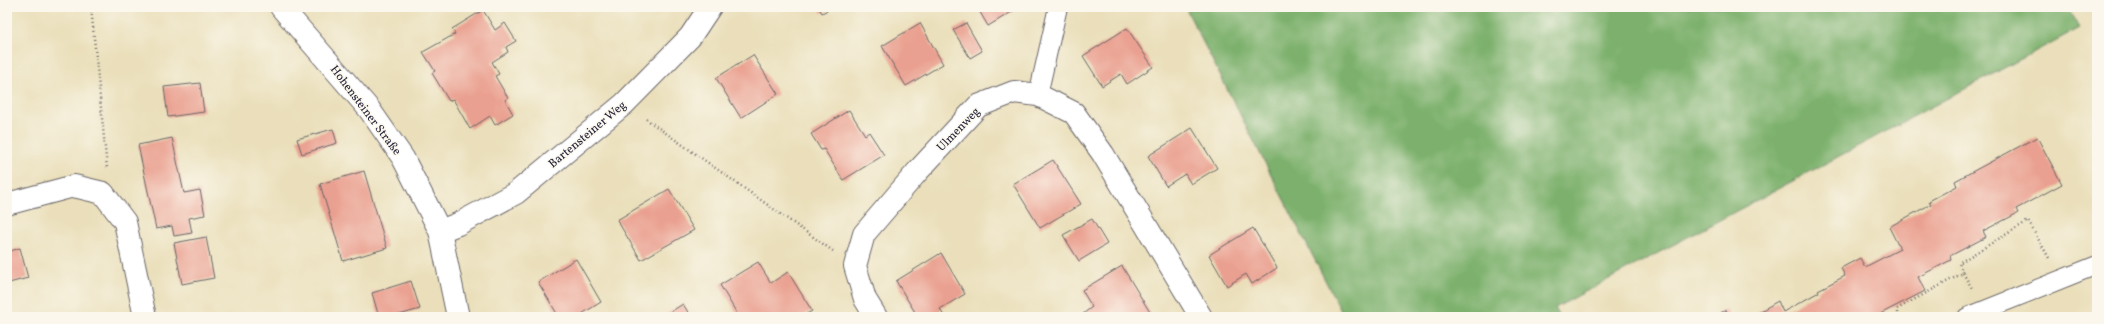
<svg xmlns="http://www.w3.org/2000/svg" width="2104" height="324" viewBox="0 0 2104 324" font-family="Vollkorn,serif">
  <rect width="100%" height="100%" fill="#fbf7ec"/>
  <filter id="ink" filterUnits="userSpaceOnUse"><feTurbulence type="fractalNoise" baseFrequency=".025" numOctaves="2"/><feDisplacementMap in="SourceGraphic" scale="8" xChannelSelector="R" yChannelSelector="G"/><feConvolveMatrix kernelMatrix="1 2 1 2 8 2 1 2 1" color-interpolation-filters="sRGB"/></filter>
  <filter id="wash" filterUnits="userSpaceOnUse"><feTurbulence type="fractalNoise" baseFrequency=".012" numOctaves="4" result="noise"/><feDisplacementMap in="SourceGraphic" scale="16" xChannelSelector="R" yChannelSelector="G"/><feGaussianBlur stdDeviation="0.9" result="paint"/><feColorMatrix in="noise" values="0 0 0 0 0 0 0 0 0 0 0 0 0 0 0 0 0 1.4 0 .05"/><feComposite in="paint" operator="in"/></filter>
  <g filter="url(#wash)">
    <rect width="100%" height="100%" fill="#eadfba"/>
    <polygon fill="#7bb06c" stroke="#4e6954" points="1185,7 2067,7 2079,28 1555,308 1560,317 1344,317"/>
    <g id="blocks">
      <g fill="#eaa090">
        <polygon points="131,7 152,7 152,8 132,10"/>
        <polygon points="818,7 833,7 822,13"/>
        <polygon points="977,7 1020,7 988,26"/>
        <polygon points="483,10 495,30 505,23 516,41 506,47 508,52 492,62 499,74 495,76 508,98 505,100 513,114 495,125 490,116 470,129 453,99 449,101 432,73 435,71 423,52 455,34 452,29"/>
        <polygon points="920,23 943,64 906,86 882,46"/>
        <polygon points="966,23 982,51 970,58 953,30"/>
        <polygon points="1127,28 1153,67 1127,84 1121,74 1102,86 1083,56"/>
        <polygon points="753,55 778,94 741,118 716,78"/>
        <polygon points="200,83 204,112 168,117 164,87"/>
        <polygon points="849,110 865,135 869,132 884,155 843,180 824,149 821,150 811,134"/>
        <polygon points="1192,128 1217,168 1191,184 1185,174 1166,186 1148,156"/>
        <polygon points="333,129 337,143 302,154 297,139"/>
        <polygon points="2037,137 2062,184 2016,209 2018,213 1983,231 1986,237 1950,256 1951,260 1918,277 1925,291 1880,314 1882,317 1762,317 1759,312 1778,301 1783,312 1819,292 1818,290 1845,276 1841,268 1860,258 1865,267 1900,249 1889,227 1931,204 1929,201 1957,186 1955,181"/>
        <polygon points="172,138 184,193 200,190 205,215 189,218 192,233 174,236 172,226 156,229 138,145"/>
        <polygon points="1053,160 1081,204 1040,228 1013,184"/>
        <polygon points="364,171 387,248 343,261 320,184"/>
        <polygon points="669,189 694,230 641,260 617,220"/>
        <polygon points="1092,219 1107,244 1079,261 1063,235"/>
        <polygon points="1253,228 1277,268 1252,284 1246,274 1227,286 1209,255"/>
        <polygon points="206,237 214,278 182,284 174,243"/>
        <polygon points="20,248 28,278 9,283 7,252"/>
        <polygon points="941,253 965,294 940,309 944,316 942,317 918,317 896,281"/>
        <polygon points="576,259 601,302 577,317 559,317 538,282"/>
        <polygon points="758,262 771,283 788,272 812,311 801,317 739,317 720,285"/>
        <polygon points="1122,266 1151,314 1146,317 1079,317 1092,307 1082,290"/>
        <polygon points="411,281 420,309 392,317 379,317 372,293"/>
        <polygon points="683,304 691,317 662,317"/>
        <polygon points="1726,310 1730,317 1713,317"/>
      </g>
    </g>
  </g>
  <g filter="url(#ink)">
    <use href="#blocks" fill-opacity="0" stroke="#686467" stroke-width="1"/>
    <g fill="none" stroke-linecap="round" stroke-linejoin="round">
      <defs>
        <g id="service">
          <polyline points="1038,95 1058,7"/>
          <polyline points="1967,317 2097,265"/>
        </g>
        <g id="minor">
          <polyline points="281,7 369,109 403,158 440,231 458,317"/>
          <polyline points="7,204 74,186 103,193 125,222 145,317"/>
          <polyline points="440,231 458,224 516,193 624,104 690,37 710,7"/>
          <polyline points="876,317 865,299 855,266 864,234 917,172 978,106 1014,92 1038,95 1074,113 1103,154 1201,317"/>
        </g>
      </defs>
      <use href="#service" stroke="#686467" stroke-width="20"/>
      <use href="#minor" stroke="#686467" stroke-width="24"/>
      <g stroke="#686467" stroke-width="2.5" stroke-dasharray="1 3" stroke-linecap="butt">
        <polyline points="91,7 107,168"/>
        <polyline points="646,119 833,251"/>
        <polyline points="1963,273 1973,290"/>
        <polyline points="1897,317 1897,309 1963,273 1959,263 2028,221 2049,258"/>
      </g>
      <use href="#service" stroke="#fff" stroke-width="18"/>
      <use href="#minor" stroke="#fff" stroke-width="22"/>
    </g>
  </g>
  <g text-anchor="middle" stroke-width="3" stroke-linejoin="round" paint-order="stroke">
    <g font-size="12" fill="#22223b" stroke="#fbf7ec">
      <text transform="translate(366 110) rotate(53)" y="4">Hohensteiner Straße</text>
      <text transform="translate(958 129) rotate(-46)" y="4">Ulmenweg</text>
      <text transform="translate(587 134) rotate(-40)" y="4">Bartensteiner Weg</text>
    </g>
  </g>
  <rect width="2104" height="324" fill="none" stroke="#fbf7ec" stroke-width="24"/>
</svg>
